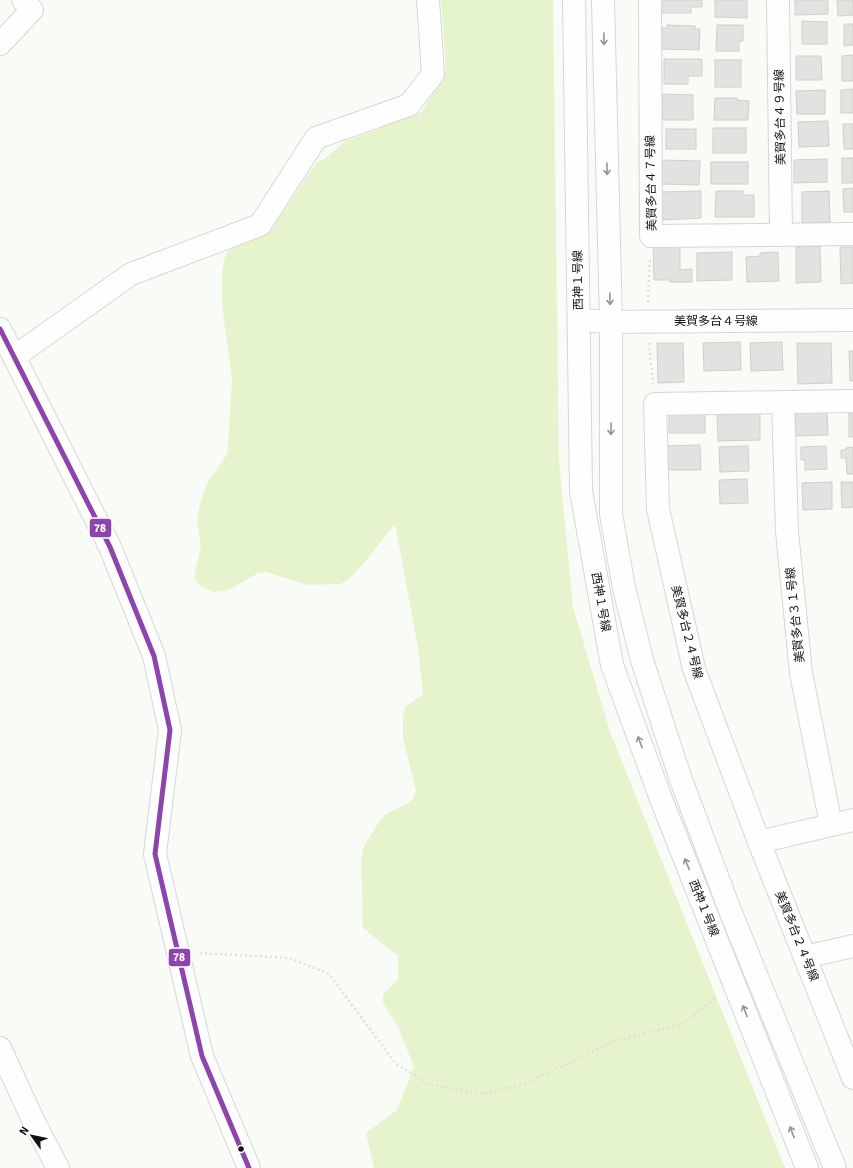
<svg xmlns="http://www.w3.org/2000/svg" width="853" height="1168" viewBox="0 0 853 1168" font-family="Signika,'Noto Sans JP',sans-serif">
  <rect width="100%" height="100%" fill="#f9fbf7"/>
  <polygon fill="#e5f4cd" points="441,0 553,0 559,461 573,607 610,732 785,1168 374,1168 366,1133 397,1110 414,1067 399,1029 383,1003 383,995 398,979 398,956 363,928 361,861 364,846 381,819 386,814 407,804 413,799 416,791 403,738 403,715 405,707 423,694 418,648 395,524 364,563 347,581 340,584 308,585 266,572 258,573 229,590 214,592 199,585 194,578 201,546 197,521 200,504 208,481 226,456 228,448 232,379 222,305 222,272 225,257 229,250 269,232 317,162 326,158 344,142 422,112 446,70"/>
  <g fill="#e1e3e0" stroke="#cfd0cd">
    <polygon points="661,0 702,0 702,7 691,7 691,13 661,13"/>
    <polygon points="715,0 747,0 747,18 715,17"/>
    <polygon points="795,0 828,0 828,14 795,15"/>
    <polygon points="837,0 853,0 853,15 838,16"/>
    <polygon points="802,21 827,22 827,44 802,44"/>
    <polygon points="844,24 853,24 853,45 844,46"/>
    <polygon points="667,25 695,26 695,29 700,29 699,50 661,49 662,28 667,28"/>
    <polygon points="717,25 743,25 743,41 739,41 739,51 716,51"/>
    <polygon points="853,55 853,81 842,81 842,56"/>
    <polygon points="796,56 821,56 822,80 796,80"/>
    <polygon points="664,59 702,59 702,76 688,76 688,84 664,84"/>
    <rect x="715" y="60" width="26" height="27"/>
    <polygon points="853,89 853,113 841,113 841,90"/>
    <polygon points="825,90 825,114 797,114 796,91"/>
    <polygon points="662,94 693,95 693,120 662,120"/>
    <polygon points="715,98 737,98 737,100 749,101 748,120 714,120"/>
    <polygon points="828,121 829,146 799,147 798,122"/>
    <polygon points="843,124 853,124 853,149 844,149"/>
    <rect x="713" y="128" width="33" height="25"/>
    <rect x="666" y="129" width="30" height="20"/>
    <rect x="842" y="158" width="11" height="25"/>
    <polygon points="827,159 827,182 794,183 794,160"/>
    <polygon points="662,160 700,161 699,185 662,184"/>
    <rect x="711" y="162" width="37" height="22"/>
    <polygon points="853,188 853,212 844,212 843,189"/>
    <polygon points="701,191 701,218 662,220 661,192"/>
    <polygon points="716,191 743,191 743,195 754,195 754,217 715,217"/>
    <polygon points="829,191 830,222 802,223 802,192"/>
    <polygon points="680,243 680,270 692,269 692,282 670,282 670,280 654,280 653,244"/>
    <polygon points="820,246 821,282 796,283 796,247"/>
    <polygon points="840,247 853,247 853,283 841,284"/>
    <polygon points="732,252 732,280 697,281 697,253"/>
    <polygon points="778,252 779,281 747,282 746,257 760,256 760,253"/>
    <polygon points="740,342 741,370 704,371 703,343"/>
    <polygon points="782,342 783,370 751,371 750,343"/>
    <polygon points="657,343 683,343 684,382 658,383"/>
    <polygon points="797,343 831,343 832,383 798,384"/>
    <polygon points="849,351 853,351 853,381 850,381"/>
    <polygon points="705,406 705,433 669,433 669,407"/>
    <polygon points="738,407 760,407 760,440 718,441 717,415 738,414"/>
    <polygon points="827,409 828,435 795,436 795,410"/>
    <rect x="849" y="411" width="4" height="26"/>
    <polygon points="700,445 701,470 665,470 664,446"/>
    <polygon points="748,446 749,471 720,472 719,447"/>
    <polygon points="826,446 827,469 805,470 805,460 801,460 801,447"/>
    <polygon points="853,447 853,474 847,474 846,458 841,458 841,450 846,450 846,448"/>
    <polygon points="747,479 748,503 720,504 719,480"/>
    <polygon points="832,482 832,509 803,510 802,483"/>
    <polygon points="841,482 853,482 853,507 842,508"/>
  </g>
  <g fill="none" stroke-linecap="round" stroke-linejoin="round">
    <defs>
      <g id="street">
        <polyline points="650,0 651,236 853,234"/>
        <polyline points="778,0 781,235"/>
        <polyline points="0,44 32,10 23,0"/>
        <polyline points="14,357 131,274 260,225 316,138 409,105 433,74 428,0"/>
        <polyline points="853,401 655,404 658,509 694,669 759,842 853,1078"/>
        <polyline points="783,402 787,531 801,673 831,825"/>
        <polyline points="759,842 853,820"/>
        <polyline points="805,957 853,946"/>
        <polyline points="0,1048 33,1120 58,1168"/>
      </g>
      <g id="secondary">
        <polyline points="574,0 581,491 612,665 661,799 807,1168"/>
        <polyline points="603,0 611,322 611,514 624,588 642,660 680,777 729,908 835,1168"/>
        <polyline points="579,320 611,322 853,320"/>
        <polyline points="0,329 110,547 154,656 170,730 155,854 202,1056 249,1168"/>
      </g>
    </defs>
    <use href="#street" stroke="#d6d7d4" stroke-width="24"/>
    <use href="#secondary" stroke="#d6d7d4" stroke-width="24"/>
    <g stroke="#dedfde" stroke-width="2.5" stroke-dasharray="2 3" stroke-linecap="butt">
      <polyline points="648,302 650,257"/>
      <polyline points="649,343 653,384"/>
      <polyline points="200,953 289,958 329,974 396,1064 429,1084 480,1094 525,1084 614,1041 685,1023 716,997"/>
    </g>
    <use href="#street" stroke="#fefefe" stroke-width="22"/>
    <use href="#secondary" stroke="#fefefe" stroke-width="22"/>
    <defs>
      <polyline id="bus-1" points="0,329 110,547 154,656 170,730 155,854 202,1056 249,1168"/>
    </defs>
    <use href="#bus-1" stroke="#fff" stroke-width="8"/>
    <use href="#bus-1" stroke="#8e44ad" stroke-width="5"/>
  </g>
  <defs><path id="oneway-shaft" d="M-6 0H5M1.5-3L5.5 0L1.5 3" fill="none" stroke-width="1.6" stroke-linecap="round" stroke-linejoin="round"/></defs>
  <g stroke="#949493">
    <use href="#oneway-shaft" transform="translate(604 39) rotate(89)"/>
    <use href="#oneway-shaft" transform="translate(607 169) rotate(89)"/>
    <use href="#oneway-shaft" transform="translate(610 299) rotate(89)"/>
    <use href="#oneway-shaft" transform="translate(611 429) rotate(90)"/>
    <use href="#oneway-shaft" transform="translate(640 742) rotate(-110)"/>
    <use href="#oneway-shaft" transform="translate(687 864) rotate(-112)"/>
    <use href="#oneway-shaft" transform="translate(745 1011) rotate(-111)"/>
    <use href="#oneway-shaft" transform="translate(792 1132) rotate(-111)"/>
  </g>
  <circle fill="#121211" stroke="#fff" stroke-width="1.5" cx="241" cy="1149" r="3.5"/>
  <g text-anchor="middle" stroke-width="4" stroke-linejoin="round" paint-order="stroke">
    <g font-size="12" fill="#121211" stroke="#fff">
      <text transform="translate(780 117) rotate(-91)" y="4">美賀多台４９号線</text>
      <text transform="translate(651 183) rotate(-91)" y="4">美賀多台４７号線</text>
      <text transform="translate(578 280) rotate(-91)" y="4">西神１号線</text>
      <text x="716" y="325">美賀多台４号線</text>
      <text transform="translate(601 602) rotate(80)" y="4">西神１号線</text>
      <text transform="translate(795 615) rotate(-96)" y="4">美賀多台３１号線</text>
      <text transform="translate(687 632) rotate(76)" y="4">美賀多台２４号線</text>
      <text transform="translate(704 908) rotate(68)" y="4">西神１号線</text>
      <text transform="translate(797 936) rotate(68)" y="4">美賀多台２４号線</text>
    </g>
  </g>
  <g stroke="#fff" stroke-width="1.5">
    <rect x="89" y="518" width="23" height="20" rx="4" fill="#8e44ad"/>
    <rect x="168" y="948" width="23" height="19" rx="4" fill="#8e44ad"/>
  </g>
  <g font-size="11" text-anchor="middle" font-weight="bold" fill="#fff">
    <text x="100" y="532">78</text>
    <text x="179" y="961">78</text>
  </g>
  <g transform="translate(32 1136) rotate(303)" stroke="#ffffff" stroke-width="3" paint-order="stroke">
  <path d="M0-3L7 15L0 10L-7 15Z" fill="#121211"/>
  <text y="-6" font-size="11" font-weight="bold" text-anchor="middle" fill="#121211">N</text>
  </g>
</svg>
